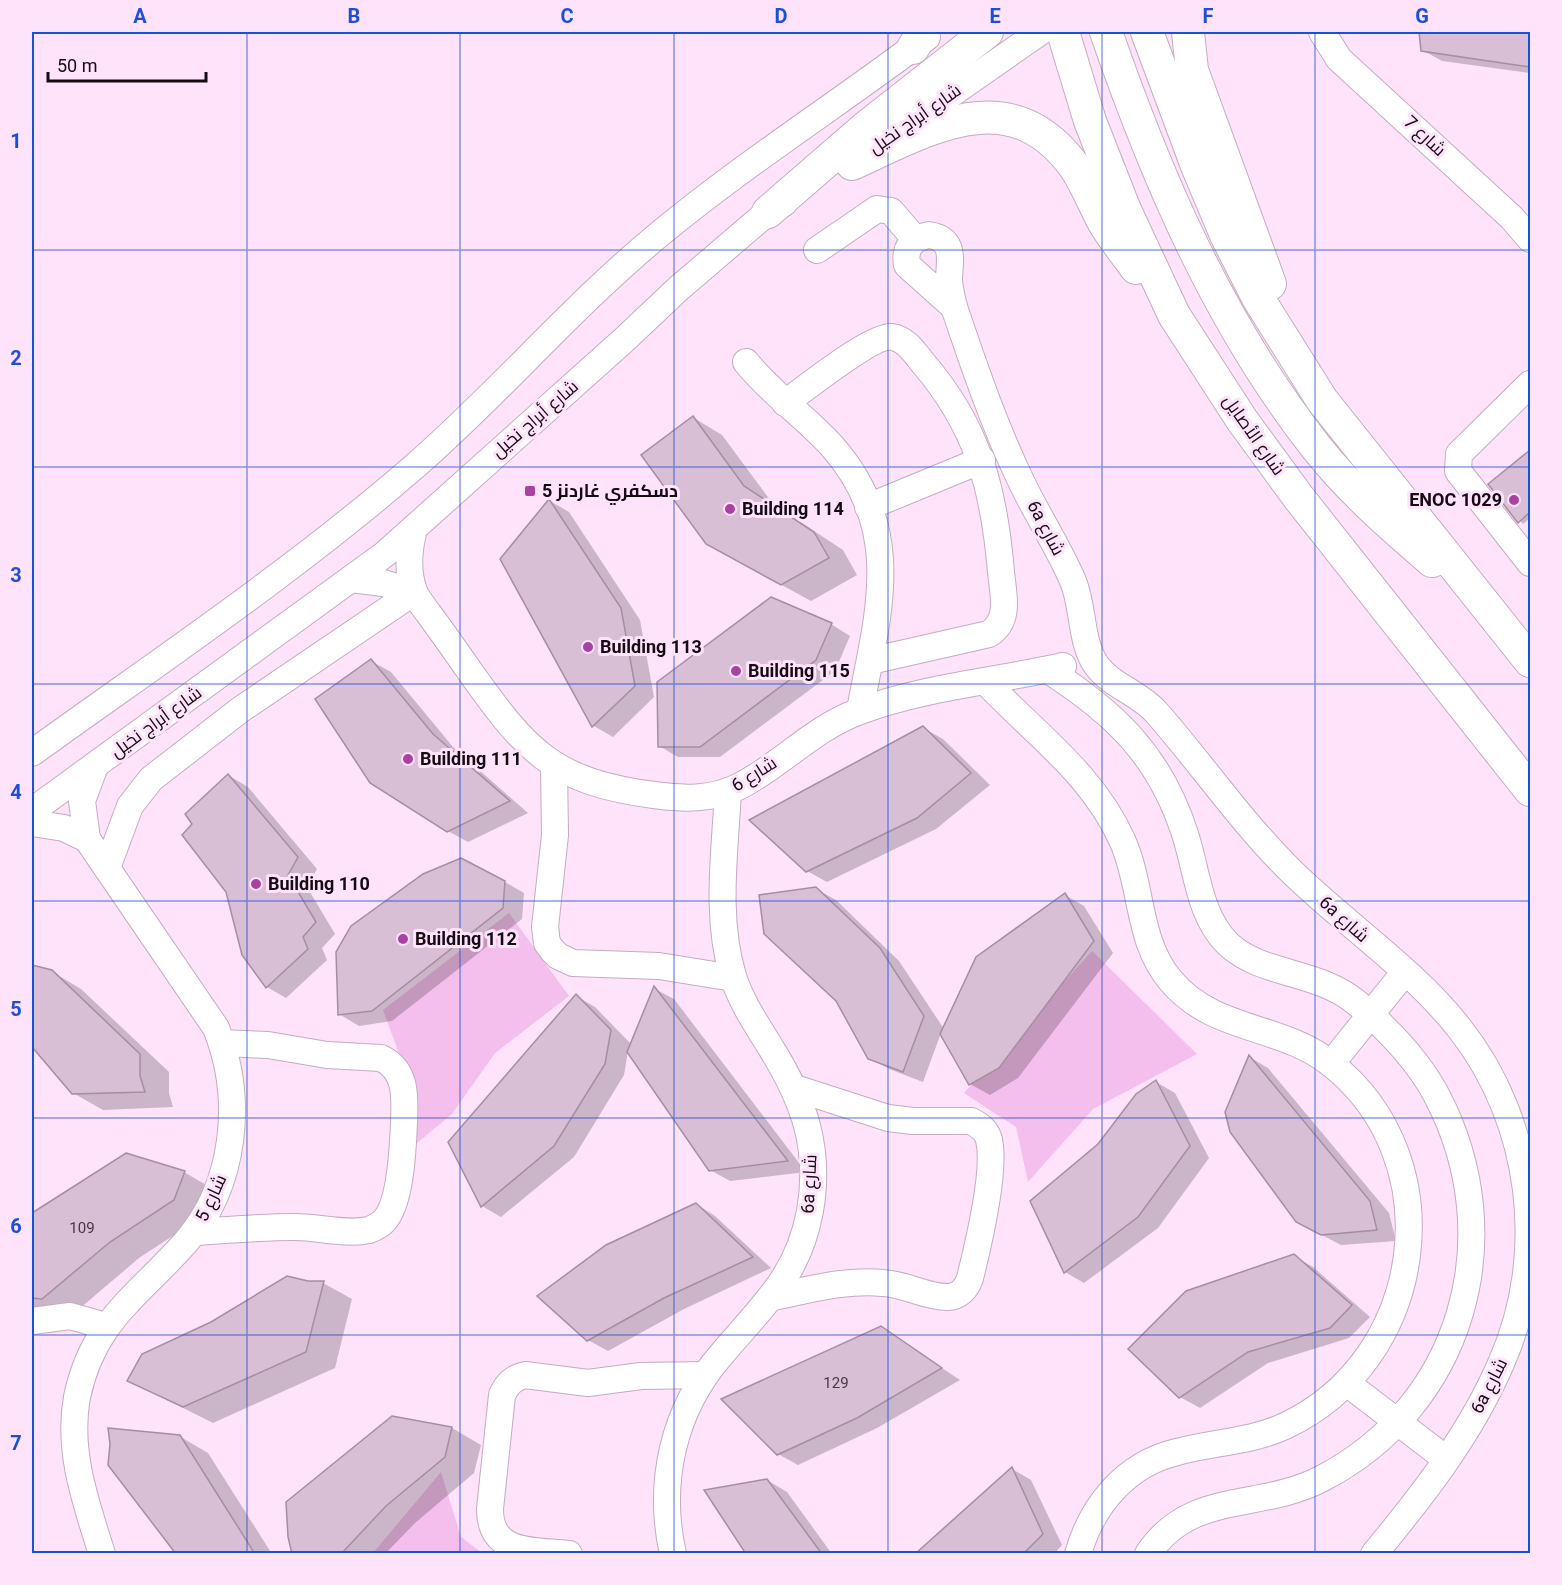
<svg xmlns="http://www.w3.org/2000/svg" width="1562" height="1585" viewBox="0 0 1562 1585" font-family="Roboto,Cairo,sans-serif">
  <rect width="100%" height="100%" fill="#fee3fa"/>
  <g fill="#f4bfec">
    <polygon points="509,913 569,996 495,1053 452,1114 417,1143 401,1059 383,1010"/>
    <polygon points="1092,951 1197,1054 1093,1109 1028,1182 1016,1127 964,1093"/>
    <polygon points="441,1472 461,1537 482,1553 373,1553"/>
  </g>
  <g fill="#0003">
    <polygon points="1420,32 1530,32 1530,73 1442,61 1422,50"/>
    <polygon points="694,418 722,435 773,504 843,550 857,575 811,601 736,560"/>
    <polygon points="1530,452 1530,518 1523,524 1490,485"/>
    <polygon points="550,501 569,512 640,620 654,697 613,737 594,726 502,559"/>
    <polygon points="831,624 850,636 835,671 720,757 678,757 659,746"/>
    <polygon points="371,661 391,672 453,747 528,813 468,842 448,831"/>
    <polygon points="923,728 943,739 990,785 936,829 827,882 807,871"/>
    <polygon points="228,775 248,787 317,869 307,887 335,934 322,948 327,960 286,998 267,987"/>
    <polygon points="505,882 524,893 522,919 392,1021 359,1026 339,1014"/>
    <polygon points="816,889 836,900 899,961 944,1029 1065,895 1084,906 1113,953 1018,1078 990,1095 970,1084 941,1033 923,1082 889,1069 869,1058"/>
    <polygon points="32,967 51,971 81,989 169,1072 169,1093 173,1107 103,1110 73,1093 32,1045"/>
    <polygon points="655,989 674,999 806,1172 730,1181 710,1170 628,1051 624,1075 574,1157 501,1217 482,1206 576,996 595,1007 631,1044"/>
    <polygon points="1249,1057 1268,1068 1389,1213 1396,1241 1341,1245 1318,1233"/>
    <polygon points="1156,1082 1175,1093 1209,1158 1158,1228 1084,1283 1065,1272 1099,1145"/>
    <polygon points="126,1155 184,1172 213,1189 203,1216 139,1258 72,1315 32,1313 32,1216"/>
    <polygon points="696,1204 715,1216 771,1268 684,1309 608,1351 588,1340"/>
    <polygon points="1294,1256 1313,1267 1370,1317 1349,1338 1268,1363 1200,1408 1180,1397"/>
    <polygon points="308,1283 323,1283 352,1299 335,1368 213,1423 129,1381"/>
    <polygon points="881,1328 960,1380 877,1428 798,1465 778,1454"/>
    <polygon points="392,1418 452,1428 481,1445 474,1473 415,1523 385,1554 294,1554"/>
    <polygon points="179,1436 208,1453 272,1554 178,1554"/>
    <polygon points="1012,1469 1031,1480 1062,1545 1054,1554 920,1554"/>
    <polygon points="767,1480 787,1492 832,1554 748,1554"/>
  </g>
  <g fill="#d9bfd5" stroke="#a68da2" stroke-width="1.5">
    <polygon points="1419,32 1530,32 1530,67 1421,51"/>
    <polygon points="693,416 744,486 814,532 829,558 781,585 706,544 641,455"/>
    <polygon points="1530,450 1530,512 1518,523 1488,484"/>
    <polygon points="549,499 621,608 635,686 592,727 500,559"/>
    <polygon points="771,597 832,623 816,660 700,747 658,747 657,682"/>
    <polygon points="371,659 433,734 510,801 447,832 370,783 315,699"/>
    <polygon points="923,726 971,773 917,818 806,872 749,820"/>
    <polygon points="228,774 298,857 288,875 316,922 303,937 308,949 266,988 242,955 226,892 182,835 192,824 185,814"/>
    <polygon points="461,858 505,881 503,908 372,1011 338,1015 336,952 351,926 423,874"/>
    <polygon points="816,887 880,948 924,1016 903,1072 868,1059 836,1001 764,934 759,895"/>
    <polygon points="1065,893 1094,941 999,1068 969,1085 940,1034 976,957"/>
    <polygon points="32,965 52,970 140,1054 140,1076 145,1092 72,1094 32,1047"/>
    <polygon points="654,986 788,1161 709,1171 627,1052"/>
    <polygon points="576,994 611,1030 605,1064 554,1146 481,1207 448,1142"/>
    <polygon points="1249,1055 1370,1201 1377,1230 1321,1235 1296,1222 1230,1132 1225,1112"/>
    <polygon points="1156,1080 1190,1146 1138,1217 1064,1273 1030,1201 1098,1144 1136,1094"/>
    <polygon points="126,1153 185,1171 174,1200 110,1242 42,1299 32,1298 32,1213"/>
    <polygon points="696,1203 753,1257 664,1298 587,1341 537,1296 606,1245"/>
    <polygon points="1294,1254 1352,1305 1330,1328 1248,1352 1179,1398 1128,1349 1186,1291"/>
    <polygon points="287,1276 308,1281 324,1281 306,1352 183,1407 127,1381 142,1354 211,1322"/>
    <polygon points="881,1326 942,1368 857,1418 777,1455 721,1399"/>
    <polygon points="392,1416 452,1427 445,1457 386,1506 341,1554 292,1554 288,1537 286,1502"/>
    <polygon points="108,1428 180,1435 255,1554 176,1554 108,1465 110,1444"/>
    <polygon points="1012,1467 1043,1534 1023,1554 915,1554"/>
    <polygon points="767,1479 822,1554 746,1554 704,1490"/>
  </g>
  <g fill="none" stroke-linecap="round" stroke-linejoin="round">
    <defs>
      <g id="minor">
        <polyline points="1322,32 1339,59 1512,218 1530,239"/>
        <polyline points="891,136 1040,32"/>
        <path d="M929 235C955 239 950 258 949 278 949 288 952 298 954 307L907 265C904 248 912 238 929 235Z"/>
        <polyline points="817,250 877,209 891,211 915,239"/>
        <path d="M954 307C974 366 994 425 1021 481 1037 515 1058 546 1073 581 1084 607 1080 643 1097 666 1112 686 1139 693 1156 712 1202 764 1241 822 1291 871 1345 924 1414 970 1460 1029 1533 1122 1549 1254 1502 1361 1472 1432 1423 1495 1374 1554"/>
        <path d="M746 362C771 393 804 416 831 445 906 529 878 613 860 710"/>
        <polyline points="1530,384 1459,454 1458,471 1530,563"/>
        <path d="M785 403C805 389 873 334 892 337 906 339 915 353 923 363 978 427 994 489 1001 572 1003 594 1011 620 989 634L870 661"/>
        <polyline points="868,507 982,460"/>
        <path d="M414 529C409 548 407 572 414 591 417 599 424 607 429 614 443 633 457 653 471 673 527 752 554 782 654 795 683 799 711 800 738 787 782 765 811 729 860 711 924 687 997 681 1063 666"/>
        <polyline points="351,579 383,583 414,592"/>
        <path d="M1048 670C1115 713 1160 756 1185 834 1197 870 1199 916 1228 944 1262 976 1318 970 1357 1003 1389 1030 1419 1061 1438 1098 1510 1238 1463 1406 1321 1479 1259 1511 1190 1490 1148 1554"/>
        <path d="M986 682C1035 734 1093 774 1123 842 1143 888 1137 941 1171 981 1214 1032 1280 1024 1330 1063 1454 1160 1426 1360 1285 1426 1250 1442 1214 1442 1177 1452 1126 1464 1092 1505 1078 1554"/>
        <path d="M32 753C161 660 294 571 415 466 501 391 574 304 662 232 747 162 840 103 927 37"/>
        <path d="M95 766 82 801 87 839 216 1028C244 1098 236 1185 185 1243 137 1297 93 1321 77 1397 67 1451 86 1503 102 1554"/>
        <polyline points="554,766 555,835 545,927 547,943 552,950 558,956 573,963 659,966 733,978"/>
        <polyline points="32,811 385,554 625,339 679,288 768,212 784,203"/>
        <polyline points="32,823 64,828 87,839"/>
        <polyline points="107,868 130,806 151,779 240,710 414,592"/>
        <polyline points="1331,1064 1404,973"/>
        <path d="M194 1232C227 1230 261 1227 295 1227 318 1227 346 1235 369 1230 374 1228 380 1225 384 1221 401 1203 403 1147 404 1122 405 1098 407 1070 381 1058L327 1055 268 1045 222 1043"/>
        <path d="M773 1297C809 1290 847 1279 883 1283 905 1284 926 1297 947 1297 959 1297 967 1288 970 1278 978 1246 996 1170 989 1140 987 1130 979 1125 971 1121H913L888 1118 795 1088"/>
        <polyline points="32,1321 70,1316 106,1326"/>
        <polyline points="1348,1384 1446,1459"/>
        <path d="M569 1554C535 1550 490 1556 490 1509L502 1395C507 1384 513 1378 525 1375L588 1383 641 1376 705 1375"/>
        <path d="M673 1554C657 1483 673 1410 721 1355 762 1306 798 1277 810 1211 821 1148 804 1101 771 1048 757 1025 741 1002 733 976 715 917 725 852 728 791"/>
      </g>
      <g id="major">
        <polyline points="1063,32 1090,121 1125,210 1174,315 1242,420 1299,498 1530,790"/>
        <path d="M1106 32C1157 179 1219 323 1316 447 1350 490 1391 526 1432 561"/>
        <polyline points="1147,32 1197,166 1226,235 1258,298 1322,400 1530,661"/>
        <polyline points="1188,32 1192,70 1270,284"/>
        <polyline points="913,48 923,32"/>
        <path d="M852 164C929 129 1010 79 1074 166 1086 183 1094 205 1104 223 1114 239 1125 253 1136 268"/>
        <polyline points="768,212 866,127 987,32"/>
      </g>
    </defs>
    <use href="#minor" stroke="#c5abc1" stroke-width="28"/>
    <use href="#major" stroke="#c5abc1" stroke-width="34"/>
    <use href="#minor" stroke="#fff" stroke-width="26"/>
    <use href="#major" stroke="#fff" stroke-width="32"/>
  </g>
  <path fill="none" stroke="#1d4ed8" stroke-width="1.5" stroke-opacity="0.55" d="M247 32V1554M460 32V1554M674 32V1554M888 32V1554M1102 32V1554M1315 32V1554M32 250H1530M32 467H1530M32 684H1530M32 901H1530M32 1118H1530M32 1335H1530"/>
  <g fill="#aa40a1" stroke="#fee3fa" stroke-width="2">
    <rect x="524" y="485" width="12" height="12" rx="3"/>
    <circle cx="1514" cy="500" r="6"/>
    <circle cx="730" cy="509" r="6"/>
    <circle cx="588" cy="647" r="6"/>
    <circle cx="736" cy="671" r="6"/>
    <circle cx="408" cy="759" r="6"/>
    <circle cx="256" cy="884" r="6"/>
    <circle cx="403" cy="939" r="6"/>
  </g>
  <g text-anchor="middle" stroke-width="6" stroke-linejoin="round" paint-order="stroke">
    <g font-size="15" fill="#453844">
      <text x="82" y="1233">109</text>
      <text x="836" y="1388">129</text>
    </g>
    <g font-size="18" fill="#140b13" stroke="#fee3fa">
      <text transform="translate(915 119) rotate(-35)" y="6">شارع أبراج نخيل</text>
      <text transform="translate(1425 136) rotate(43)" y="6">شارع 7</text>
      <text transform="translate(535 419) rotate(-41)" y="6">شارع أبراج نخيل</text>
      <text transform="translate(1254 435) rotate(55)" y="6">شارع الأصايل</text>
      <text transform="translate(1046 528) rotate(62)" y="6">6a شارع</text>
      <text transform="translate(156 722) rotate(-36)" y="6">شارع أبراج نخيل</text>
      <text transform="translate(754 774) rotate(-32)" y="6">شارع 6</text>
      <text transform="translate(1344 919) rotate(42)" y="6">6a شارع</text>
      <text transform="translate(809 1184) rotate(-87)" y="6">6a شارع</text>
      <text transform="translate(211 1198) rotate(-65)" y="6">شارع 5</text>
      <text transform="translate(1489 1386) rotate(-63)" y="6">6a شارع</text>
    </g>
    <g font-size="18" font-weight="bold" fill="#140b13" stroke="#fee3fa" text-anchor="start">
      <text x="542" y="497">دسكفري غاردنز 5</text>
      <text x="1502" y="506" text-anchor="end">ENOC 1029</text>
      <text x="742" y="515">Building 114</text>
      <text x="600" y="653">Building 113</text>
      <text x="748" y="677">Building 115</text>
      <text x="420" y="765">Building 111</text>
      <text x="268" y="890">Building 110</text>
      <text x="415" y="945">Building 112</text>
    </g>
  </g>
  <rect width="1562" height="1585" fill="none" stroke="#fee3fa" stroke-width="66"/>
  <path d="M48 72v9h158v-9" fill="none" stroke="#140b13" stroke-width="3"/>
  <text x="57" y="72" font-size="18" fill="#140b13" stroke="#fee3fa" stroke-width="4.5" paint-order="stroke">50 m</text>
  <rect x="33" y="33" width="1496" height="1519" fill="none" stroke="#1d4ed8" stroke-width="2"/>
  <g font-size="20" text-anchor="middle" font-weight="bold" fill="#1d4ed8">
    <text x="140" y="23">A</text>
    <text x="354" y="23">B</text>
    <text x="567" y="23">C</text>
    <text x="781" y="23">D</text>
    <text x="995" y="23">E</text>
    <text x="1208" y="23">F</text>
    <text x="1422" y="23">G</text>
    <text x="16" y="148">1</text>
    <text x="16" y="365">2</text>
    <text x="16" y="582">3</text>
    <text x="16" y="799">4</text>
    <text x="16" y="1016">5</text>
    <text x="16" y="1233">6</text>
    <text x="16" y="1450">7</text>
  </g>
</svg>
